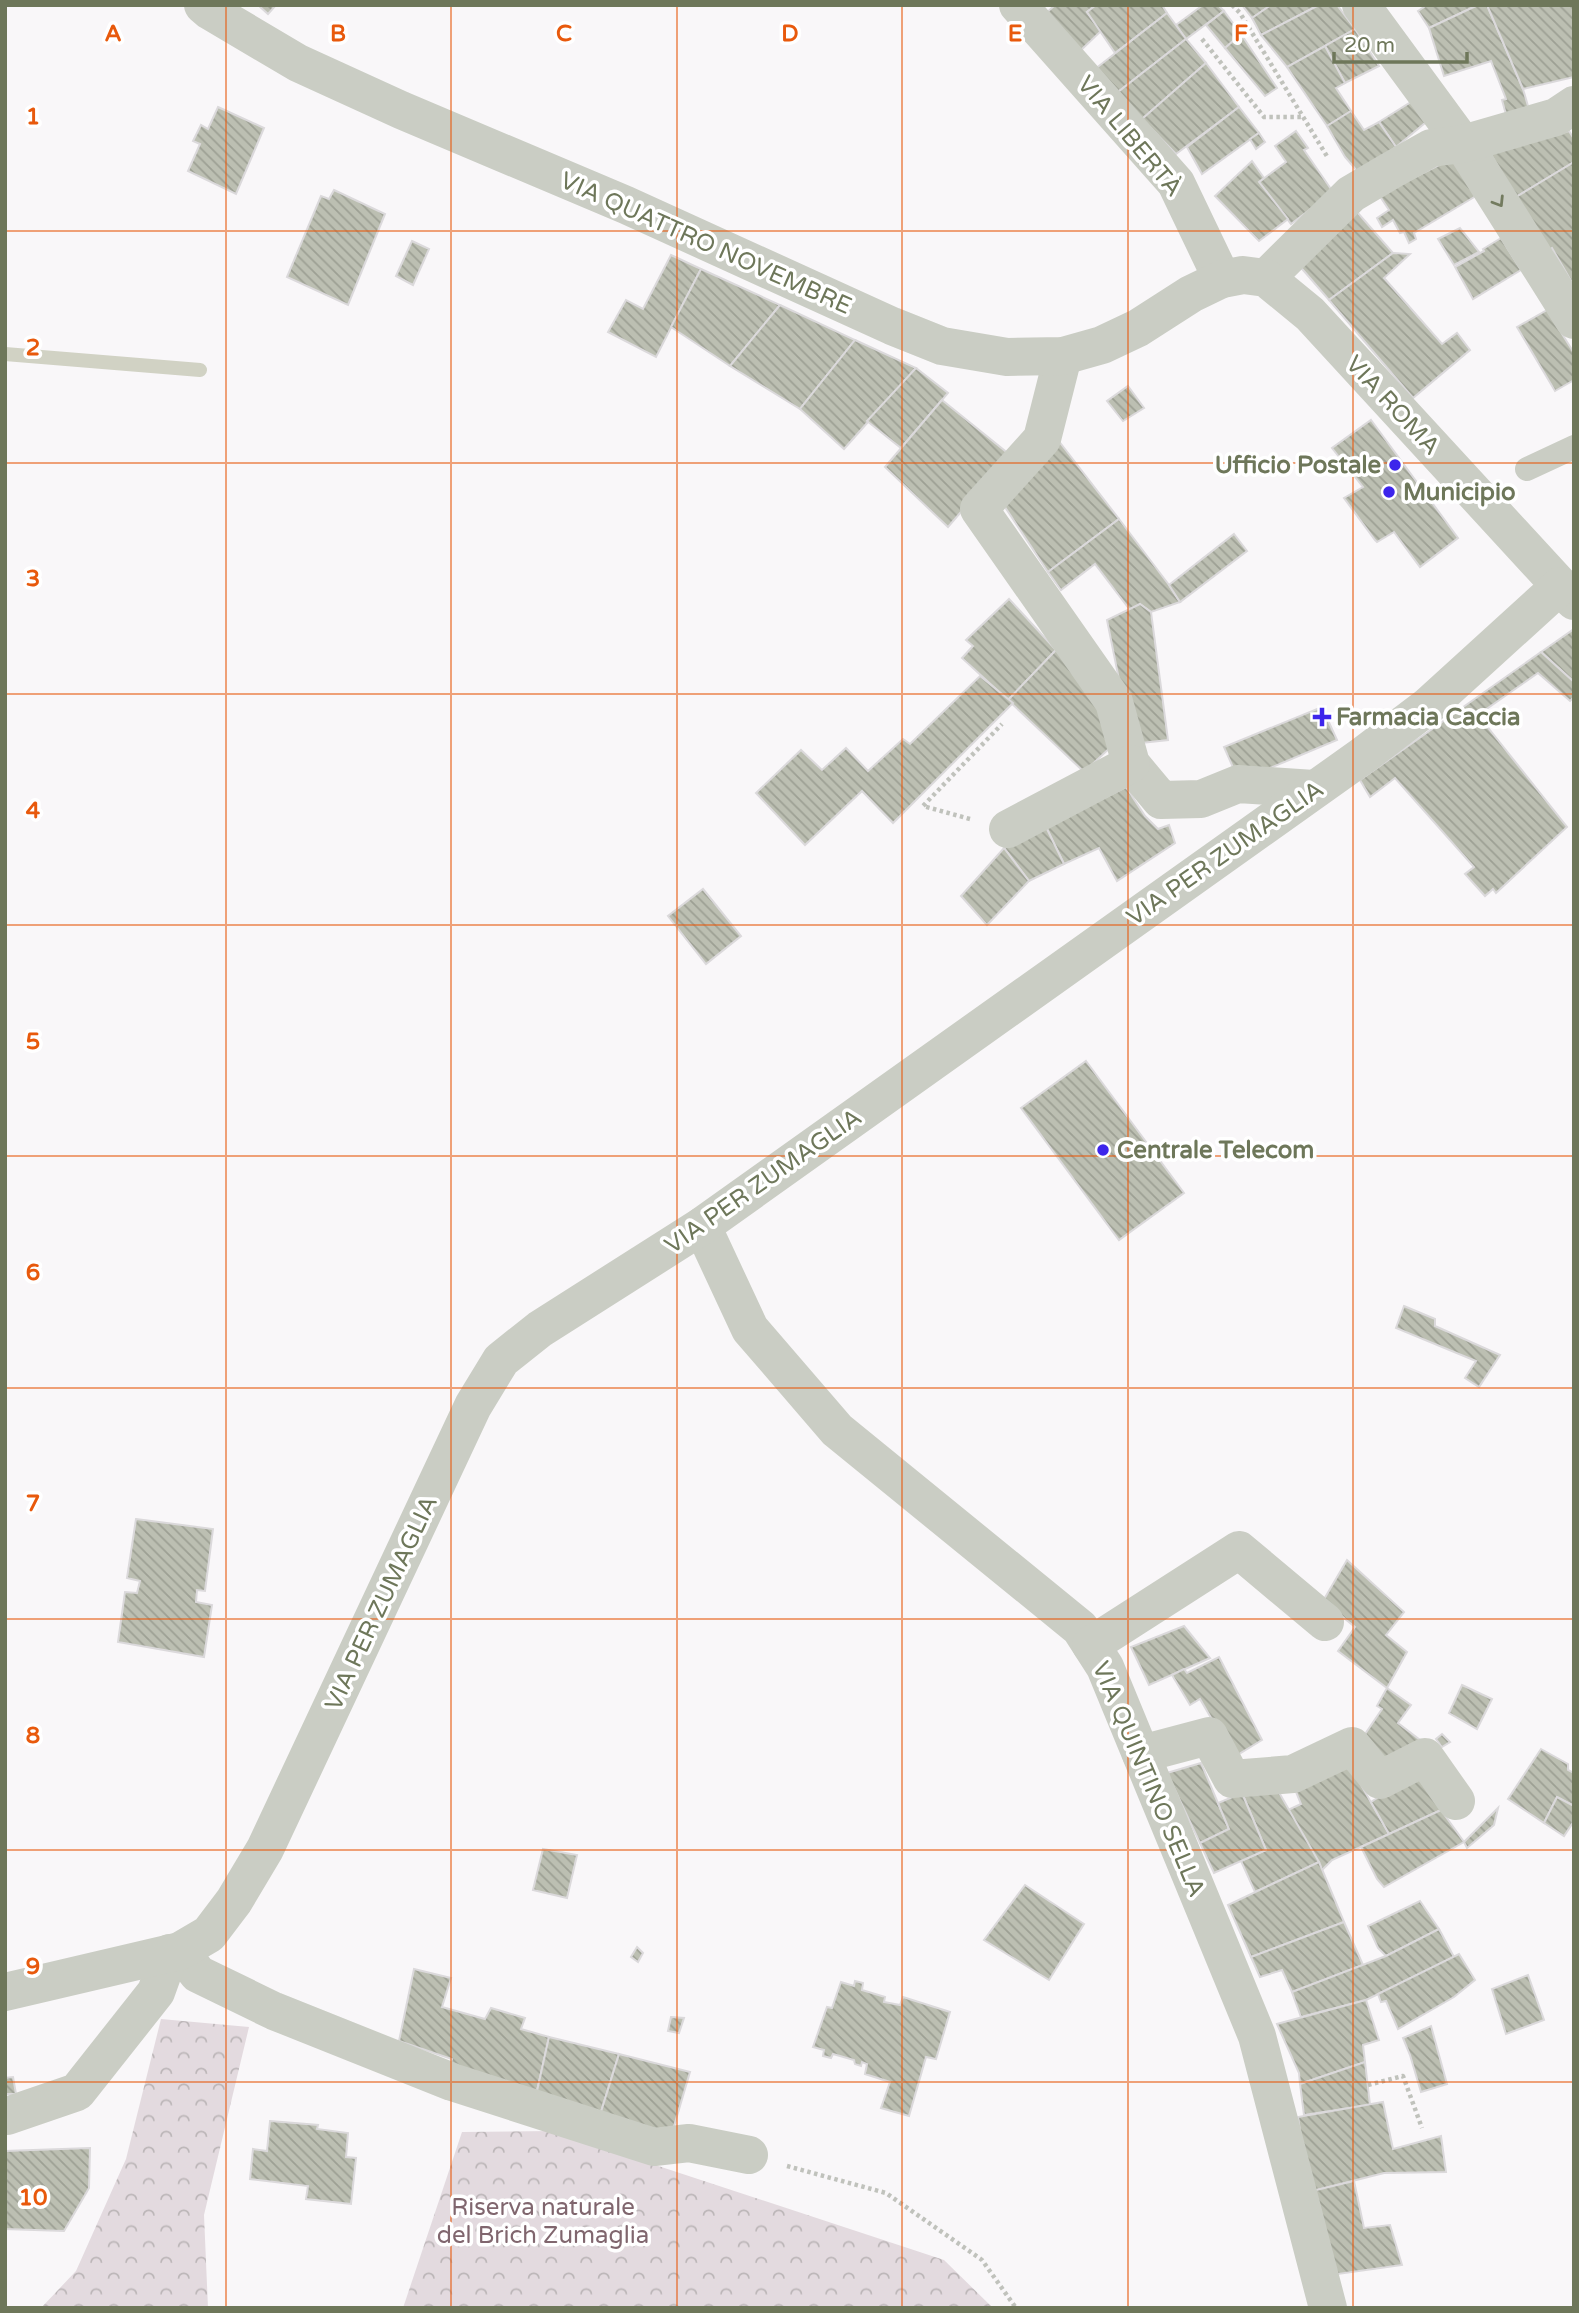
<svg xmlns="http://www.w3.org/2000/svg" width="1579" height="2313" viewBox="0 0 1579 2313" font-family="'Varela Round',sans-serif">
  <defs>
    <pattern id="park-crowns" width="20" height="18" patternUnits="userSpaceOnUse" patternTransform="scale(1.75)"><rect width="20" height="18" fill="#e3dadf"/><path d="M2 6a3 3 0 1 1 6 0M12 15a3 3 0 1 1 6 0" fill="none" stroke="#bcb6b8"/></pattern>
    <pattern id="building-back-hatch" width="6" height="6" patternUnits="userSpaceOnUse" patternTransform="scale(1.75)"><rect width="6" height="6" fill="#bcbfb2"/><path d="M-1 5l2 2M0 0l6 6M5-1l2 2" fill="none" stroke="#9da094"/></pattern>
  </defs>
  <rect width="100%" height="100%" fill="#f9f7f9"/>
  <g fill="url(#park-crowns)">
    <polygon points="161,2019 249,2027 204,2215 208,2308 41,2308 76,2271 126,2159"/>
    <polygon points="552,2131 944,2260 993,2308 403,2308 462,2132"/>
  </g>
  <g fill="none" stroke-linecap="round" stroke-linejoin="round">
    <polyline stroke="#d1d2c4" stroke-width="14" points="5,354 200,370"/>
  </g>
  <g fill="url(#building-back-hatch)" stroke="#dbd9db" stroke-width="2">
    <polygon points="258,5 276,5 268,14"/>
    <polygon points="1055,5 1096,5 1087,12 1101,31 1079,52 1044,15"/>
    <polygon points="1096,5 1162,5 1167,13 1115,53 1087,12"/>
    <polygon points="1203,5 1218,5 1224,11 1186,39 1176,25"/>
    <polygon points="1242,5 1271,5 1252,18"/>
    <polygon points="1271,5 1319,5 1261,35 1252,18"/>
    <polygon points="1319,5 1337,5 1355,29 1287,67 1261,35"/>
    <polygon points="1427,5 1478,5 1429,28 1418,11"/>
    <polygon points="1478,5 1487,5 1523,89 1530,113 1507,118 1502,100 1506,99 1491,61 1444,76 1429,28"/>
    <polygon points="1487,5 1574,5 1574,77 1523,89"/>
    <polygon points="1224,11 1241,34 1225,48 1206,25"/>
    <polygon points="1167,13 1186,39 1118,92 1095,69"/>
    <polygon points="1355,29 1379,66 1345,83 1325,46"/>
    <polygon points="1241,34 1277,88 1265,96 1225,48"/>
    <polygon points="1186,39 1206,63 1142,119 1118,92"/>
    <polygon points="1325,46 1345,83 1336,88 1351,111 1327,126 1287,67"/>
    <polygon points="1206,63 1239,107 1176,154 1142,119"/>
    <polygon points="1419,97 1431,118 1396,147 1379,122"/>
    <polygon points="218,107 264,128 236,194 188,171 200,144 193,141 201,125 208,129"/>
    <polygon points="1239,107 1259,133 1202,174 1187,147"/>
    <polygon points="1351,111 1364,130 1379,122 1396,147 1358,172 1345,157 1327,126"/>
    <polygon points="1296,131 1308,148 1304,150 1333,192 1291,224 1259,182 1286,162 1275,146"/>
    <polygon points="1569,131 1574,139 1574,162 1516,197 1490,153"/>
    <polygon points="1259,133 1265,142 1256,149 1250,139"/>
    <polygon points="1455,157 1476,196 1414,233 1416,239 1409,243 1404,232 1400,233 1393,220 1382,227 1377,218 1389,210 1379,195"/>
    <polygon points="1252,161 1264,178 1259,182 1288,219 1259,241 1215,196"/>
    <polygon points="1574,162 1574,286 1552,248 1548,250 1516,197"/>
    <polygon points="334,190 385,214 348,305 287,277 321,196 329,199"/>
    <polygon points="1357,212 1393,253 1329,300 1297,263"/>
    <polygon points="1460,228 1479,252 1454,265 1438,239"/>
    <polygon points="1501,238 1521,270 1473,299 1455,267 1484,251 1483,249"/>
    <polygon points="412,241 429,249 413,285 396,276"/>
    <polygon points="1393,253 1410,254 1384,278 1442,344 1457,333 1470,350 1413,398 1329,300"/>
    <polygon points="671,255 701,269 656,357 608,332 626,300 643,309"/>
    <polygon points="701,269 780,305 730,366 671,327"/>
    <polygon points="780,305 855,340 800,409 730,366"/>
    <polygon points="1547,310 1574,353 1574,380 1555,391 1517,327"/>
    <polygon points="855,340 916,368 844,449 800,409"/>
    <polygon points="916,368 948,393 901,448 867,421"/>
    <polygon points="1128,386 1144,408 1123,421 1107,401"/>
    <polygon points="942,400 1010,455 948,527 885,467"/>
    <polygon points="1371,420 1458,538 1420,567 1394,532 1377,542 1375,540 1344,498 1363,487 1332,448"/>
    <polygon points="1058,440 1119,519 1048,572 997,495"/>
    <polygon points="1119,519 1169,585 1180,602 1151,612 1140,604 1130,610 1095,564 1061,590 1048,572"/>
    <polygon points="1234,534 1247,551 1180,602 1169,585"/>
    <polygon points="1009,599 1056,650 1008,700 962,658 973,646 966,640"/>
    <polygon points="1140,604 1151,612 1168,740 1132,744 1107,620"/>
    <polygon points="1574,629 1574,682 1541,652"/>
    <polygon points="1056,650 1091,687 1113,745 1084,772 1008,700"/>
    <polygon points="1541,652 1574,682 1574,697 1570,701 1538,673 1478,715 1567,827 1496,893 1493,889 1485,896 1465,874 1474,867 1395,778 1370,797 1360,780"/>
    <polygon points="980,676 1013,703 893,823 862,791 805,845 756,793 801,750 822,770 846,748 868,771 903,739 910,744"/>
    <polygon points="1322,707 1337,740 1239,781 1224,747"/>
    <polygon points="1126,787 1145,816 1158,829 1169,825 1175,843 1117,881 1099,848 1064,864 1046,827"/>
    <polygon points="1046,827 1064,864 1029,881 1004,848"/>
    <polygon points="1004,848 1029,881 987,925 961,896"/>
    <polygon points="703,889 741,936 706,964 668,916"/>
    <polygon points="1086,1061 1184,1193 1119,1240 1021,1108"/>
    <polygon points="1404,1306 1435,1319 1435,1326 1500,1355 1479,1387 1465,1378 1476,1361 1396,1328"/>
    <polygon points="136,1519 213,1529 205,1591 197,1590 196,1602 212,1605 204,1657 118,1642 125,1592 137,1593 140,1581 127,1578"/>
    <polygon points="1347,1560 1404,1612 1386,1635 1407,1652 1387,1688 1338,1651 1355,1627 1323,1601"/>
    <polygon points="1184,1626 1210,1658 1149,1685 1131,1647"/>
    <polygon points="1219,1657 1262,1740 1234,1757 1200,1699 1190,1705 1172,1675 1184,1669 1187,1673"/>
    <polygon points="1462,1685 1492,1699 1477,1729 1449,1713"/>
    <polygon points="1387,1688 1411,1705 1398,1723 1420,1740 1397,1768 1361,1740 1382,1709 1377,1706"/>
    <polygon points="1442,1734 1450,1742 1442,1747 1436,1739"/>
    <polygon points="1541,1749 1568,1764 1568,1770 1574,1773 1574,1806 1557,1797 1544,1823 1508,1799"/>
    <polygon points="1348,1762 1389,1834 1332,1860 1322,1870 1288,1810 1301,1804 1294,1787"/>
    <polygon points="1201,1763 1229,1829 1200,1843 1167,1773"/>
    <polygon points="1415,1773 1441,1810 1389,1834 1371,1802"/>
    <polygon points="1273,1782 1319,1862 1255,1892 1241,1861 1266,1850 1242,1793"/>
    <polygon points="1242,1793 1266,1850 1214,1873 1200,1843 1229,1829 1218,1803"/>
    <polygon points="1557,1797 1574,1806 1574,1821 1564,1836 1544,1823"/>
    <polygon points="1498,1808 1494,1825 1467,1848 1464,1842"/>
    <polygon points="1441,1810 1464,1842 1384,1887 1377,1879 1361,1847"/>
    <polygon points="543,1849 577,1855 567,1898 533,1890"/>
    <polygon points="1319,1862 1344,1922 1251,1957 1228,1905"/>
    <polygon points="1025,1885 1084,1924 1049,1980 984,1940"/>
    <polygon points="1420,1901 1439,1929 1386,1956 1378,1948 1368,1926"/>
    <polygon points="1344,1922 1363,1965 1292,1992 1282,1970 1260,1977 1251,1957"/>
    <polygon points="1439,1929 1454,1957 1366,2000 1301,2017 1292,1992 1386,1956"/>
    <polygon points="637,1947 643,1953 638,1962 631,1957"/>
    <polygon points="1459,1954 1475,1980 1454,1997 1398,2029 1386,2001 1381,2002 1378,1994"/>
    <polygon points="414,1969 451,1978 442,2007 485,2019 491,2008 525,2018 521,2029 549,2037 535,2100 447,2072 452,2059 399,2041"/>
    <polygon points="1528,1975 1544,2020 1506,2034 1492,1989"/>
    <polygon points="855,1981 863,1983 862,1990 885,1997 884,2002 900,2005 903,1997 950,2012 936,2059 926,2057 909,2116 881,2108 890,2082 865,2074 867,2064 862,2062 861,2066 855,2064 854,2060 833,2054 831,2058 823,2056 824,2050 813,2047 827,2007 832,2008 841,1982 854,1986"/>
    <polygon points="1366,2000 1379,2040 1363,2045 1365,2062 1300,2084 1299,2073 1277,2024"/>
    <polygon points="671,2017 684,2018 679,2033 668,2031"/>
    <polygon points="1431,2026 1447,2084 1421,2092 1410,2055 1403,2038"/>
    <polygon points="549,2037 619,2054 600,2115 535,2100"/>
    <polygon points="619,2054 690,2072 672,2133 600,2115"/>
    <polygon points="1365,2062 1370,2105 1304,2115 1300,2084"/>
    <polygon points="13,2077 16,2094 5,2094 5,2078"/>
    <polygon points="1383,2102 1393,2149 1441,2136 1446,2172 1384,2173 1309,2192 1298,2117"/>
    <polygon points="270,2121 318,2125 317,2129 348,2133 346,2157 356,2158 351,2204 306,2199 308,2186 250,2179 253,2149 267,2151"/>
    <polygon points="90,2148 89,2188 64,2231 5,2229 5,2151"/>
    <polygon points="1354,2181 1364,2228 1390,2225 1402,2265 1331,2275 1312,2191"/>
  </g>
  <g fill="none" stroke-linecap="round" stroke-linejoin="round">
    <g stroke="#c0c2bc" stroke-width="4.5" stroke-dasharray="3.5 3.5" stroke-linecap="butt">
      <polyline points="1232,5 1240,13 1328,158"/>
      <polyline points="1202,39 1264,117 1302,117"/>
      <polyline points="970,819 923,806 1002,724"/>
      <polyline points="1368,2085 1403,2076 1422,2128"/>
      <polyline points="787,2166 886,2193 982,2260 1016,2308"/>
    </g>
    <polyline stroke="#cacdc4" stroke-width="24" points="1527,469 1574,447"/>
    <g stroke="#cacdc4" stroke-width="38">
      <polyline points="1018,5 1176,183 1222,279"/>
      <polyline points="1361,5 1463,144 1574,320"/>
      <polyline points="1266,278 1351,194 1390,171 1431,148 1463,144 1556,117 1574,105"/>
      <polyline points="1063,356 1042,439 979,509 1114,702 1131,764 1161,800 1201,799 1238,784 1314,789"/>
      <polyline points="1008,829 1131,764"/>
      <polyline points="702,1226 750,1329 837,1430 1080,1628 1105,1667 1257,2036 1328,2308"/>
      <polyline points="1091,1645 1239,1550 1325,1622"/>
      <polyline points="1141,1754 1209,1736 1232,1779 1293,1774 1352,1746 1380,1780 1425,1757 1456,1801"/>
      <polyline points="180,1951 198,1974 274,2011 452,2082 654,2147 689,2143 749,2155"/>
      <polyline points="7,2116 77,2092 156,1992 170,1953"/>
    </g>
    <g stroke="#cacdc4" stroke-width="38">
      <polyline points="203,5 210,11 298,63 401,110 626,205 892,326 942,346 1007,357 1063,356 1102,345 1138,328 1191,294 1222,279 1243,275 1266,278 1310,314 1574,601"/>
      <polyline points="5,1992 180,1951 209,1934 234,1901 265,1849 473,1406 501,1360 540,1329 702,1226 1365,754 1427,707 1560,586"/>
    </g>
  </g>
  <defs><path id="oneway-chevron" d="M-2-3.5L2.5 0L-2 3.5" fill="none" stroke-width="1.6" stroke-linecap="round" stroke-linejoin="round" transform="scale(1.75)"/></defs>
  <use stroke="#737b5f" href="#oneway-chevron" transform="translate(1499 202) rotate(58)"/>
  <path fill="none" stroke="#e8590c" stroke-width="2" stroke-opacity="0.55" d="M226 5V2308M451 5V2308M677 5V2308M902 5V2308M1128 5V2308M1353 5V2308M5 231H1574M5 463H1574M5 694H1574M5 925H1574M5 1156H1574M5 1388H1574M5 1619H1574M5 1850H1574M5 2082H1574"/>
  <g fill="#3d25eb" stroke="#fff" stroke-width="2.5">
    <circle cx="1395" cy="465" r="7"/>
    <circle cx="1389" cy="492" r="7"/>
    <path d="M1318.5 706.5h7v7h7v7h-7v7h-7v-7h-7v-7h7z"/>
    <circle cx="1103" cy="1150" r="7"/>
  </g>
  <g text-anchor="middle" stroke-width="7" stroke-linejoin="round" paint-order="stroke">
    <g font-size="24" fill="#6e775a" stroke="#fff">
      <text transform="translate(1130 136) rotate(50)" y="8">VIA LIBERTÀ</text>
      <text transform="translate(706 243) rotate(24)" y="8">VIA QUATTRO NOVEMBRE</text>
      <text transform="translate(1393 405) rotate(47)" y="8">VIA ROMA</text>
      <text transform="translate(1225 853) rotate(-35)" y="8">VIA PER ZUMAGLIA</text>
      <text transform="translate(763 1181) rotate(-35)" y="8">VIA PER ZUMAGLIA</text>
      <text transform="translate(381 1603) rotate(-65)" y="8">VIA PER ZUMAGLIA</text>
      <text transform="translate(1149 1779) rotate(67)" y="8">VIA QUINTINO SELLA</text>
    </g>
    <g font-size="24" font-weight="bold" fill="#6e775a" stroke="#fff" text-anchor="start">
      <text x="1381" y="473" text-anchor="end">Ufficio Postale</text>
      <text x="1403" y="500">Municipio</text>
      <text x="1336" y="725">Farmacia Caccia</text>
      <text x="1117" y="1158">Centrale Telecom</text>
    </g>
    <g font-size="24" fill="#80666e" stroke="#fff">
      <text x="543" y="2215">Riserva naturale<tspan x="543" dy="28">del Brich Zumaglia</tspan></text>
    </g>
  </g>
  <g font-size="23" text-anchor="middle" font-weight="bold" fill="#e8590c" stroke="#fff" stroke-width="7" stroke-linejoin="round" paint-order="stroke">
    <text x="113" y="41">A</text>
    <text x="338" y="41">B</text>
    <text x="564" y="41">C</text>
    <text x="790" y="41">D</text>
    <text x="1015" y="41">E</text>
    <text x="1241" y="41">F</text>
    <text x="33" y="124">1</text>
    <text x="33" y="355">2</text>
    <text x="33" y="586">3</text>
    <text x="33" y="818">4</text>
    <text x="33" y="1049">5</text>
    <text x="33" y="1280">6</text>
    <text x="33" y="1511">7</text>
    <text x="33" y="1743">8</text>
    <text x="33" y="1974">9</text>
    <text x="33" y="2205">10</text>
  </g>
  <rect width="1579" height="2313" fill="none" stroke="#6e775a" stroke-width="14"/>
  <path d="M1334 52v10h133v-10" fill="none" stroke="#6e775a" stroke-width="3.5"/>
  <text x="1344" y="52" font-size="21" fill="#6e775a" stroke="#ffffff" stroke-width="5" paint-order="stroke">20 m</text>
</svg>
